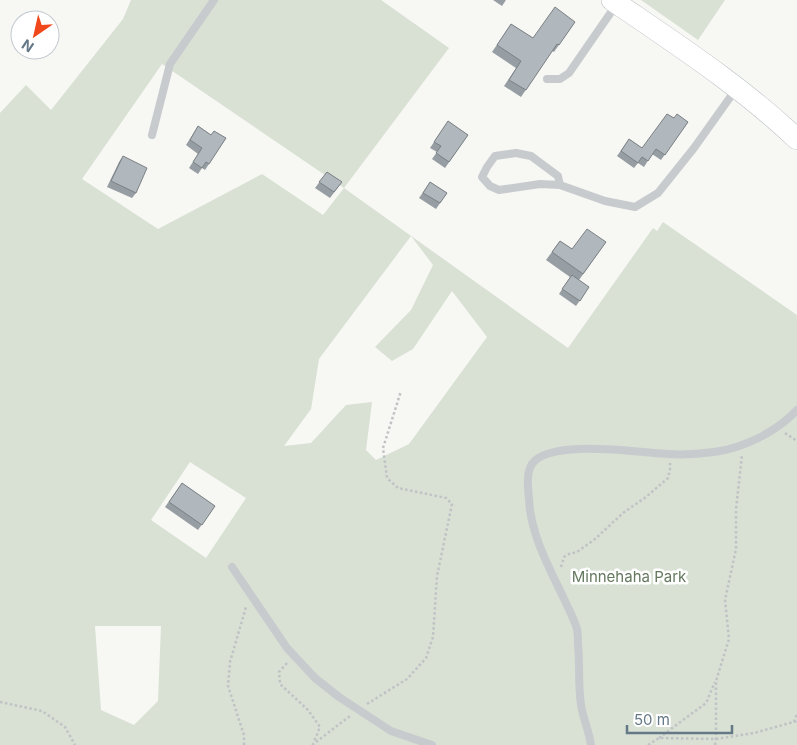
<svg xmlns="http://www.w3.org/2000/svg" width="797" height="745" viewBox="0 0 797 745" font-family="Inter,sans-serif">
  <rect width="100%" height="100%" fill="#f7f7f4"/>
  <g fill="#d9e0d4" fill-rule="evenodd">
    <path d="M131 0H381L449 48 344 188 568 348 653 228 657 231 663 222 797 315V745H0V113L26 85 51 110 123 19ZM162 64 344 188 323 215 262 174 158 229 82 179ZM411 236 433 265 411 310 375 347 392 361 413 349 452 291 487 337 409 444 376 460 366 450 372 402 346 405 311 443 284 446 311 409 319 359ZM190 462 246 498 206 558 151 520ZM95 626H161L158 701 134 725 101 710Z"/>
    <polygon points="641,0 725,0 698,40"/>
  </g>
  <g fill="none" stroke-linecap="round" stroke-linejoin="round">
    <defs>
      <path id="secondary" d="M612 0C676 44 741 86 797 139"/>
    </defs>
    <use href="#secondary" stroke="#b9bfc3" stroke-width="22"/>
    <g stroke="#c0c3c5" stroke-width="2.5" stroke-dasharray="2.5 2.5" stroke-linecap="butt">
      <polyline points="785,433 797,441"/>
      <polyline points="561,567 564,557 569,554 577,552 595,539 623,513 646,497 668,478 670,469 670,463"/>
      <polyline points="287,663 279,672 280,684 308,710 320,727 314,742"/>
      <polyline points="0,702 42,711 65,727 75,745"/>
      <polyline points="367,704 407,679 426,658 433,637 437,576 452,504 446,498 398,488 387,478 383,448 401,391"/>
      <polyline points="794,722 797,714"/>
      <polyline points="659,738 706,703 715,682"/>
      <polyline points="244,745 244,735 228,686 230,662 246,607"/>
      <polyline points="312,745 350,716"/>
      <polyline points="648,745 659,738 716,739 754,733 797,721"/>
      <polyline points="715,745 716,739 716,681 729,639 725,600 736,549 736,509 742,455"/>
    </g>
    <g stroke="#c7cbce" stroke-width="8">
      <polyline points="547,79 560,79 569,73 616,5"/>
      <polyline points="152,135 170,64 214,0"/>
      <polyline points="560,185 558,176 531,156 516,153 495,156 487,167 482,177 490,186 499,190 540,184 560,185 605,201 635,207 658,193 694,148 736,89"/>
      <polyline points="232,567 287,648 315,678 339,697 391,731 432,745"/>
      <path d="M591 745C589 731 583 718 581 705 578 684 580 664 578 644 578 639 578 634 577 629 574 619 569 610 565 601 550 569 530 534 529 498 528 488 526 473 532 464 549 438 641 453 668 454 683 455 699 454 714 452 744 448 776 432 797 410"/>
    </g>
    <use href="#secondary" stroke="#fff" stroke-width="21"/>
  </g>
  <g fill="#979ea3">
    <polygon points="493,0 506,0 502,6"/>
    <polygon points="575,22 554,52 552,51 521,97 504,86 516,68 492,52 511,24 533,38"/>
    <polygon points="674,118 688,122 661,160 652,154 644,167 638,163 634,168 617,156 629,139 642,148"/>
    <polygon points="448,121 468,135 445,168 432,159 437,152 430,148"/>
    <polygon points="198,126 211,135 226,138 205,170 202,168 198,174 189,168 198,154 186,145"/>
    <polygon points="123,156 136,193 132,198 107,187 119,162"/>
    <polygon points="327,172 342,182 330,198 315,188"/>
    <polygon points="430,182 447,193 436,209 419,198"/>
    <polygon points="560,241 572,249 606,242 579,280 589,287 576,306 559,294 570,277 546,260"/>
    <polygon points="182,483 215,506 198,530 165,507"/>
  </g>
  <g fill="#b0b8bd" stroke="#7b8184">
    <polygon points="555,7 575,22 559,45 557,44 526,90 509,80 521,61 497,45 511,24 533,38"/>
    <polygon points="667,114 674,118 677,114 688,122 665,155 656,149 648,161 642,157 638,163 621,151 629,139 642,148"/>
    <polygon points="448,121 468,135 449,162 436,153 441,146 434,142"/>
    <polygon points="198,126 211,135 214,131 226,138 209,164 206,162 202,168 193,162 202,148 190,140"/>
    <polygon points="123,156 147,168 136,193 111,181"/>
    <polygon points="327,172 342,182 334,192 319,182"/>
    <polygon points="430,182 447,193 440,203 423,193"/>
    <polygon points="587,229 606,242 583,274 552,252 560,241 572,249"/>
    <polygon points="572,275 589,287 580,301 562,289"/>
    <polygon points="182,483 215,506 202,525 169,502"/>
  </g>
  <g text-anchor="middle" stroke-width="5" stroke-linejoin="round" paint-order="stroke">
    <g font-size="15" fill="#65795f" stroke="#fff">
      <text x="629" y="582">Minnehaha Park</text>
    </g>
  </g>
  <g transform="translate(35 35) rotate(214)"><circle r="24" fill="#ffffff" stroke="#c1c9cf"/>
  <path d="M0-4L9 19L0 12L-9 19Z" fill="#f0481b"/>
  <text y="-8" font-size="14" font-weight="bold" text-anchor="middle" fill="#647887">N</text>
  </g>
  <path d="M627 725v8h105v-8" fill="none" stroke="#647887" stroke-width="2.5"/>
  <text x="634" y="725" font-size="15" fill="#647887" stroke="#ffffff" stroke-width="4" paint-order="stroke">50 m</text>
</svg>
